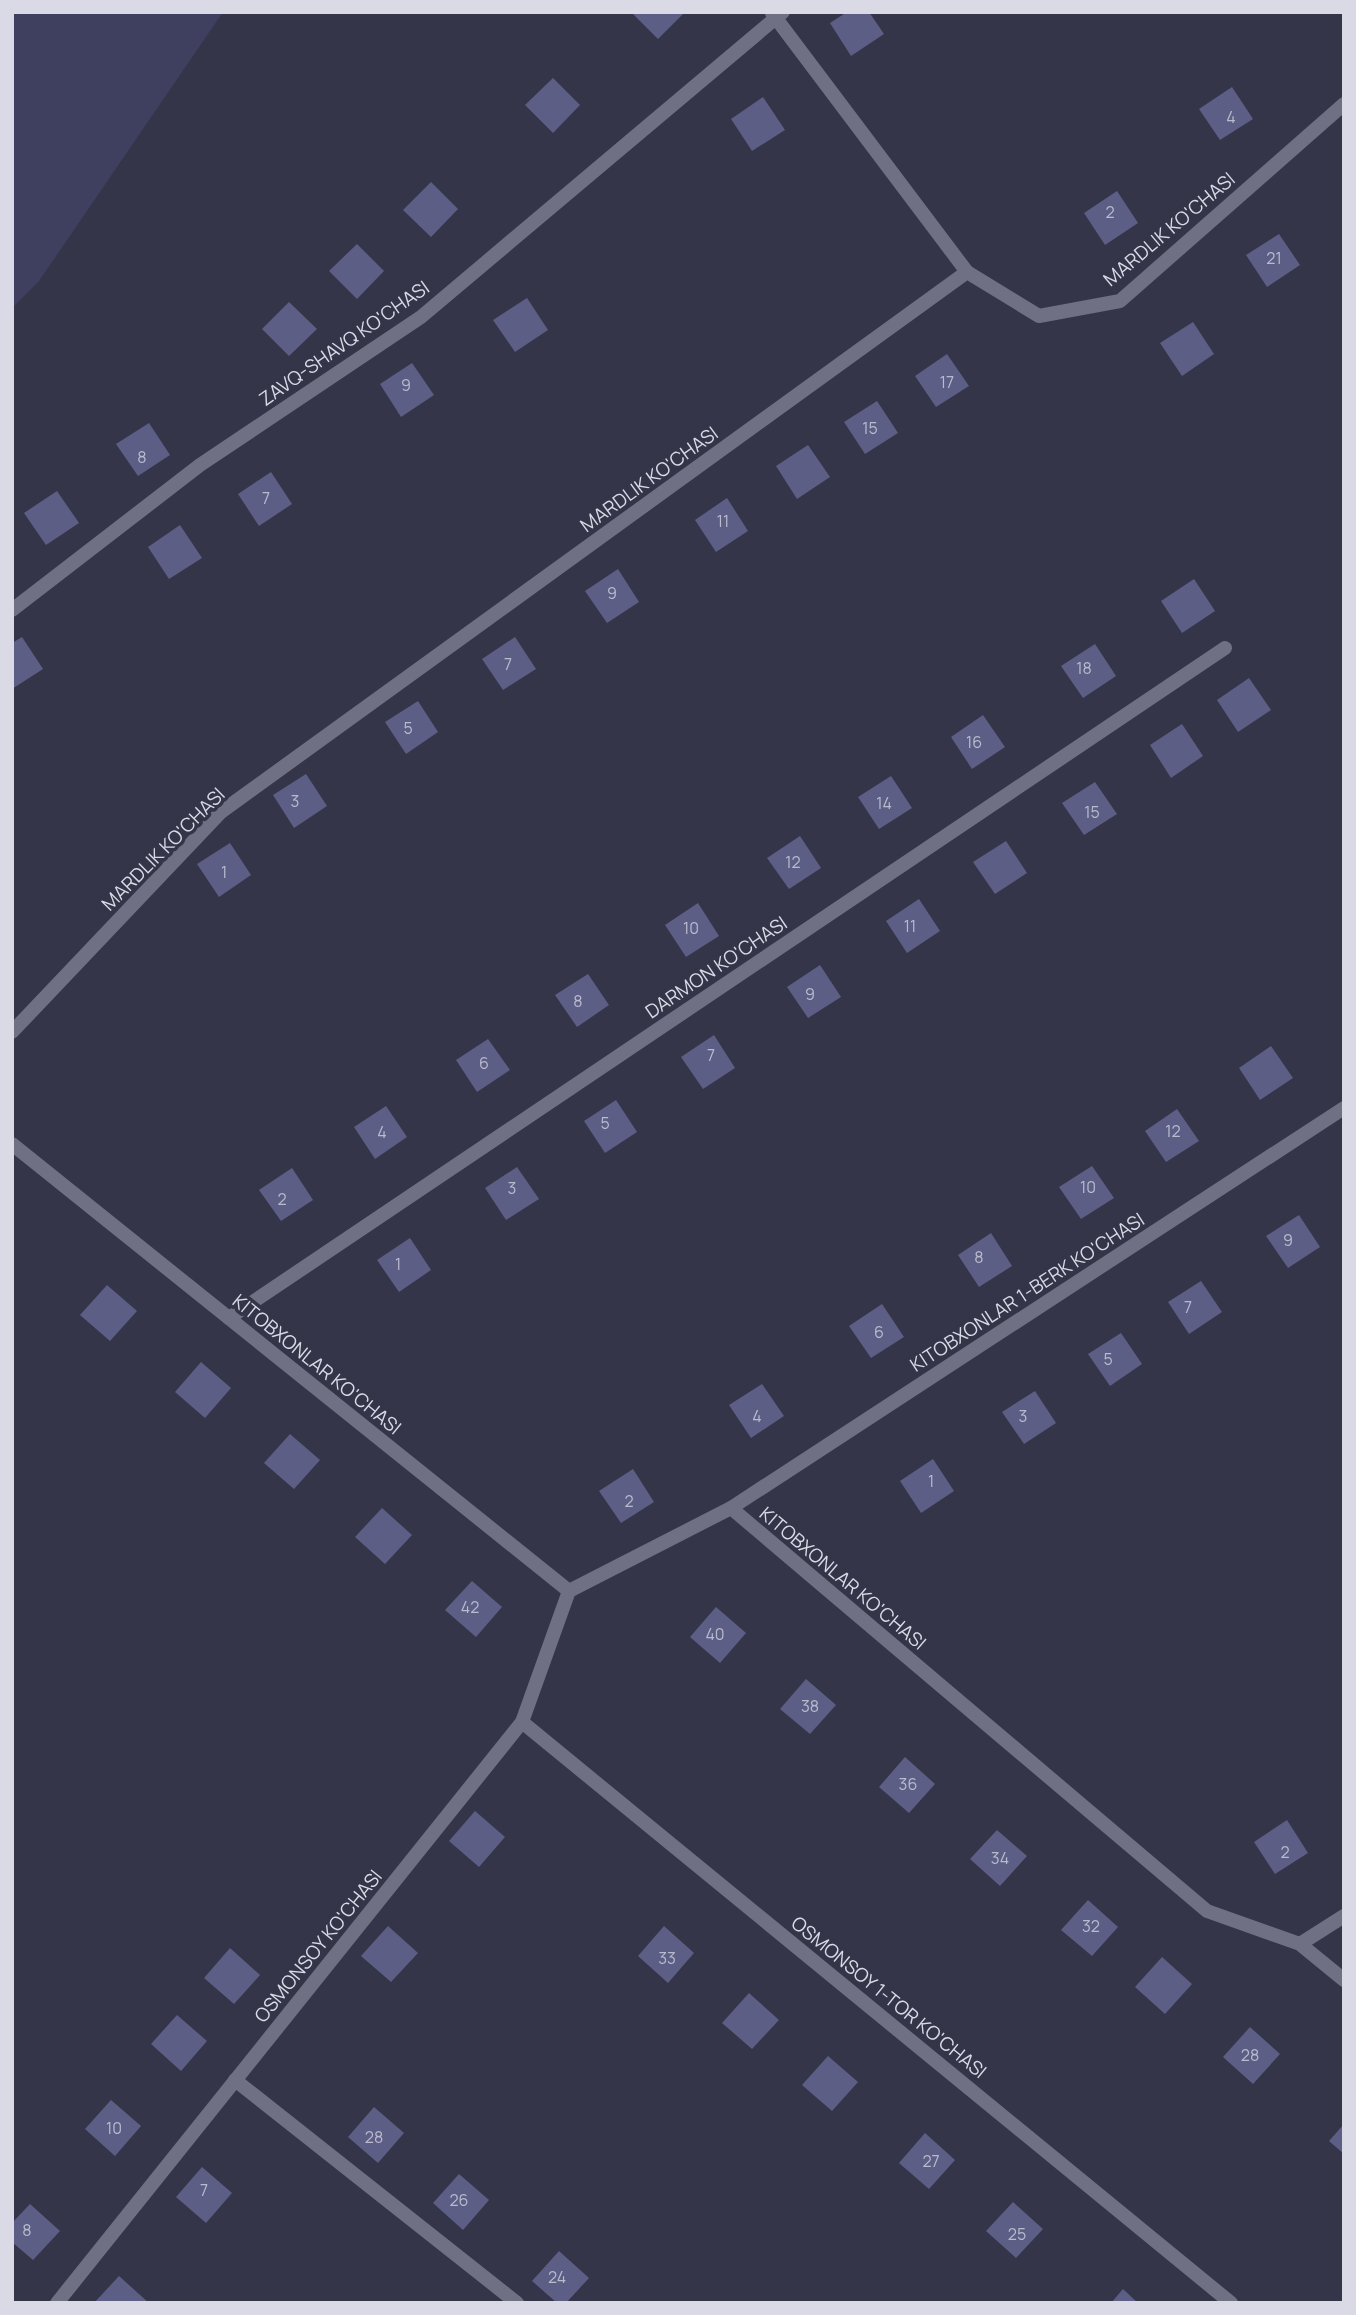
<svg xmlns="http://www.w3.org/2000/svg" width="1356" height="2315" viewBox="0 0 1356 2315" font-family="Manrope,sans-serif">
  <rect width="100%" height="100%" fill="#343548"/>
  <polygon fill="#3f3f60" points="12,12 223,12 39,281 12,308"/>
  <g fill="#5d5e85">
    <polygon points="631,12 685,12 658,39"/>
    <polygon points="847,12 869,12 884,34 851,56 830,23"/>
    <polygon points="553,78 580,105 553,133 525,105"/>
    <polygon points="1232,87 1253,119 1220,140 1199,109"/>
    <polygon points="763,97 785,130 752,151 731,119"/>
    <polygon points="431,182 458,209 431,237 403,210"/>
    <polygon points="1117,191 1138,223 1105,245 1084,213"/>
    <polygon points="1279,234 1300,265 1267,287 1246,255"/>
    <polygon points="357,244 384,271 357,299 329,271"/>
    <polygon points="527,298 548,330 515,352 493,320"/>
    <polygon points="289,302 317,329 289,356 262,329"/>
    <polygon points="1193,322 1214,354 1182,376 1160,343"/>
    <polygon points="947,354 969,386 936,407 915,376"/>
    <polygon points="412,363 434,395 401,417 380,384"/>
    <polygon points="877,401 898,433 865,454 844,422"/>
    <polygon points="149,423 170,455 138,476 116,444"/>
    <polygon points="808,445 830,477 797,499 776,466"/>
    <polygon points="271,472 292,504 259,526 238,494"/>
    <polygon points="57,491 79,523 46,545 24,513"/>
    <polygon points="727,498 748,531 716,552 695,520"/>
    <polygon points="180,525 202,558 169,579 148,547"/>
    <polygon points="618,569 639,602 607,623 585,591"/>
    <polygon points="1194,579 1215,611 1182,633 1161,601"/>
    <polygon points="22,637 43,669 12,689 12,643"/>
    <polygon points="515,637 536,669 503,690 482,659"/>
    <polygon points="1095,644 1116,676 1083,698 1061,666"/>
    <polygon points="1249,678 1271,710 1238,732 1217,700"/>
    <polygon points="418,701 438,732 406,754 385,722"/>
    <polygon points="983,715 1005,747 972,769 951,737"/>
    <polygon points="1182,724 1203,756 1171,778 1150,745"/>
    <polygon points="306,774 327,806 294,828 273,795"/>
    <polygon points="891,776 912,808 879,829 858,797"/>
    <polygon points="1095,782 1117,814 1084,835 1062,803"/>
    <polygon points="800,836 821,868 789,889 767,858"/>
    <polygon points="1006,841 1027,873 995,894 973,862"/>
    <polygon points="230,843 251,875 219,897 197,864"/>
    <polygon points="919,899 940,931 907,953 886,921"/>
    <polygon points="698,903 719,936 686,957 665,925"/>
    <polygon points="820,965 841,997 808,1018 787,987"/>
    <polygon points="588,974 609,1005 577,1027 555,995"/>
    <polygon points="714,1035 735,1068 703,1089 681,1057"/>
    <polygon points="488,1039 510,1070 477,1092 456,1060"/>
    <polygon points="1271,1046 1293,1078 1260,1100 1239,1068"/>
    <polygon points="616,1100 637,1132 605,1153 584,1121"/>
    <polygon points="386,1106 407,1137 375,1159 354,1127"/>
    <polygon points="1177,1109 1199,1141 1166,1162 1145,1131"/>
    <polygon points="1092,1166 1114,1198 1081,1219 1059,1187"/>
    <polygon points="517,1167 539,1199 506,1220 485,1188"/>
    <polygon points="292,1168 313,1200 281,1221 259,1190"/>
    <polygon points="1299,1215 1320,1247 1288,1268 1266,1236"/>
    <polygon points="991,1233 1012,1266 979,1287 958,1255"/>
    <polygon points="410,1238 431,1270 399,1292 377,1260"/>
    <polygon points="1201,1281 1222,1312 1189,1334 1168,1302"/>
    <polygon points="107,1285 137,1311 110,1341 80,1315"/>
    <polygon points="882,1304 904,1337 871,1358 849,1326"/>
    <polygon points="1121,1333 1142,1364 1110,1386 1088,1354"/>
    <polygon points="201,1362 231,1388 205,1418 175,1392"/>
    <polygon points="762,1384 784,1416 751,1438 729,1405"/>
    <polygon points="1035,1391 1056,1423 1024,1444 1002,1412"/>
    <polygon points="290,1434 320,1460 294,1489 264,1463"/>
    <polygon points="933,1459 954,1491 921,1513 900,1481"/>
    <polygon points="633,1469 654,1502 621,1523 599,1491"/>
    <polygon points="382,1508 412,1535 385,1564 355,1537"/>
    <polygon points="472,1581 502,1607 476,1637 445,1610"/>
    <polygon points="716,1607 746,1633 720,1663 690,1637"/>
    <polygon points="806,1679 836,1705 810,1734 780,1709"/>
    <polygon points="905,1757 935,1784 909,1813 879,1787"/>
    <polygon points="475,1811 505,1837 479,1867 449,1841"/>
    <polygon points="1287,1820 1308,1853 1275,1874 1254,1842"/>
    <polygon points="997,1830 1027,1856 1000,1886 970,1859"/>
    <polygon points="1088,1900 1118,1927 1092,1956 1061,1930"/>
    <polygon points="388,1926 418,1953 391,1982 361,1956"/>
    <polygon points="664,1926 694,1953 668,1983 638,1956"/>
    <polygon points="230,1948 260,1975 234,2004 204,1978"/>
    <polygon points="1162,1957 1192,1984 1165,2014 1135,1987"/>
    <polygon points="749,1993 779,2020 752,2049 722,2023"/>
    <polygon points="177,2015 207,2041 181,2071 151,2044"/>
    <polygon points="1250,2027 1280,2054 1253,2084 1223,2057"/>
    <polygon points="828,2056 858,2082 832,2111 802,2085"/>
    <polygon points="111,2100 141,2126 115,2156 85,2129"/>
    <polygon points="374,2107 404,2133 378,2163 348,2137"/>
    <polygon points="1344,2124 1344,2154 1329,2141"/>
    <polygon points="925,2133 955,2160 929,2189 899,2163"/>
    <polygon points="202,2167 232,2193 206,2223 176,2197"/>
    <polygon points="459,2174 489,2200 463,2230 433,2203"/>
    <polygon points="1013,2202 1043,2229 1016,2258 986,2231"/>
    <polygon points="30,2204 60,2231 33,2260 12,2242 12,2223"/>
    <polygon points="559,2251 589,2278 566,2303 557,2303 532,2281"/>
    <polygon points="119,2276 149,2303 94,2303"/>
    <polygon points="1123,2289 1138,2303 1111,2303"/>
  </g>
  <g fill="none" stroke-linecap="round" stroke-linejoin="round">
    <g stroke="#6f7083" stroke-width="14">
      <polyline points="772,13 967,272"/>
      <polyline points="12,610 200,465 421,317 783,12"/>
      <polyline points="12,1032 221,812 967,272 1039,316 1120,301 1344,104"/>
      <polyline points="12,1144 569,1591 731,1508 1207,1911 1300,1944 1344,1980"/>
      <polyline points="229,1318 1225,648"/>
      <polyline points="731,1508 1344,1108"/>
      <polyline points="522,1722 1231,2303"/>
      <polyline points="1300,1944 1344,1916"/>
      <polyline points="235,2080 517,2303"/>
      <polyline points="57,2303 522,1722 569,1591"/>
    </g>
  </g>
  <g text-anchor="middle" stroke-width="7" stroke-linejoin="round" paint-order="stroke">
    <g font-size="16" fill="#babbce">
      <text x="1231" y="123">4</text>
      <text x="1110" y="218">2</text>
      <text x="1274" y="264">21</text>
      <text x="947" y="388">17</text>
      <text x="406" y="391">9</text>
      <text x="870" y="434">15</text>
      <text x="142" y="463">8</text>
      <text x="266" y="504">7</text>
      <text x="723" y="527">11</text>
      <text x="612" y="599">9</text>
      <text x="508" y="670">7</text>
      <text x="1084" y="674">18</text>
      <text x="408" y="734">5</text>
      <text x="974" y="748">16</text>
      <text x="295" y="807">3</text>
      <text x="884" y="809">14</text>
      <text x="1092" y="818">15</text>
      <text x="793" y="868">12</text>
      <text x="224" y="878">1</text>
      <text x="910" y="932">11</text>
      <text x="691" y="934">10</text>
      <text x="810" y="1000">9</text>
      <text x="578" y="1007">8</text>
      <text x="711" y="1061">7</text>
      <text x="484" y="1069">6</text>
      <text x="605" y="1129">5</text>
      <text x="1173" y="1137">12</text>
      <text x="382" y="1138">4</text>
      <text x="1088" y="1193">10</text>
      <text x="512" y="1194">3</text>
      <text x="282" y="1205">2</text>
      <text x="1288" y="1246">9</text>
      <text x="979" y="1263">8</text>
      <text x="398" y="1270">1</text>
      <text x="1188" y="1313">7</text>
      <text x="879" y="1338">6</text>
      <text x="1108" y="1365">5</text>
      <text x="757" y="1422">4</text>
      <text x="1023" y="1422">3</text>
      <text x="931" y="1487">1</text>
      <text x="629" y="1507">2</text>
      <text x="470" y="1613">42</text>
      <text x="715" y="1640">40</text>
      <text x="810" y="1712">38</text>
      <text x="908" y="1790">36</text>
      <text x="1285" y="1858">2</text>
      <text x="1000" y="1864">34</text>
      <text x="1091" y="1932">32</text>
      <text x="667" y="1964">33</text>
      <text x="1250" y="2061">28</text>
      <text x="114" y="2134">10</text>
      <text x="374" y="2143">28</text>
      <text x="931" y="2167">27</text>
      <text x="204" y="2196">7</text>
      <text x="459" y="2206">26</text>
      <text x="27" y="2236">8</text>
      <text x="1017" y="2240">25</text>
      <text x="557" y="2283">24</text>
    </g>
    <g font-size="19" fill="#d9dae6" stroke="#343548">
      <text transform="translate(1169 229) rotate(-40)" y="7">MARDLIK KO'CHASI</text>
      <text transform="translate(344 343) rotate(-35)" y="7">ZAVQ-SHAVQ KO'CHASI</text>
      <text transform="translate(649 479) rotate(-36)" y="7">MARDLIK KO'CHASI</text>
      <text transform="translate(163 849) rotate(-45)" y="7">MARDLIK KO'CHASI</text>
      <text transform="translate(716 967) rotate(-34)" y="7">DARMON KO'CHASI</text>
      <text transform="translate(1027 1292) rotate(-33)" y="7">KITOBXONLAR 1-BERK KO'CHASI</text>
      <text transform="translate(317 1364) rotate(39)" y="7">KITOBXONLAR KO'CHASI</text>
      <text transform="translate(843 1578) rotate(40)" y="7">KITOBXONLAR KO'CHASI</text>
      <text transform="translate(318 1946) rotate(-51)" y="7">OSMONSOY KO'CHASI</text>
      <text transform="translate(889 1997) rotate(39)" y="7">OSMONSOY 1-TOR KO'CHASI</text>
    </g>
  </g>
  <rect width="1356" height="2315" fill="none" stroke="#d9dae6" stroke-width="28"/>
</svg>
